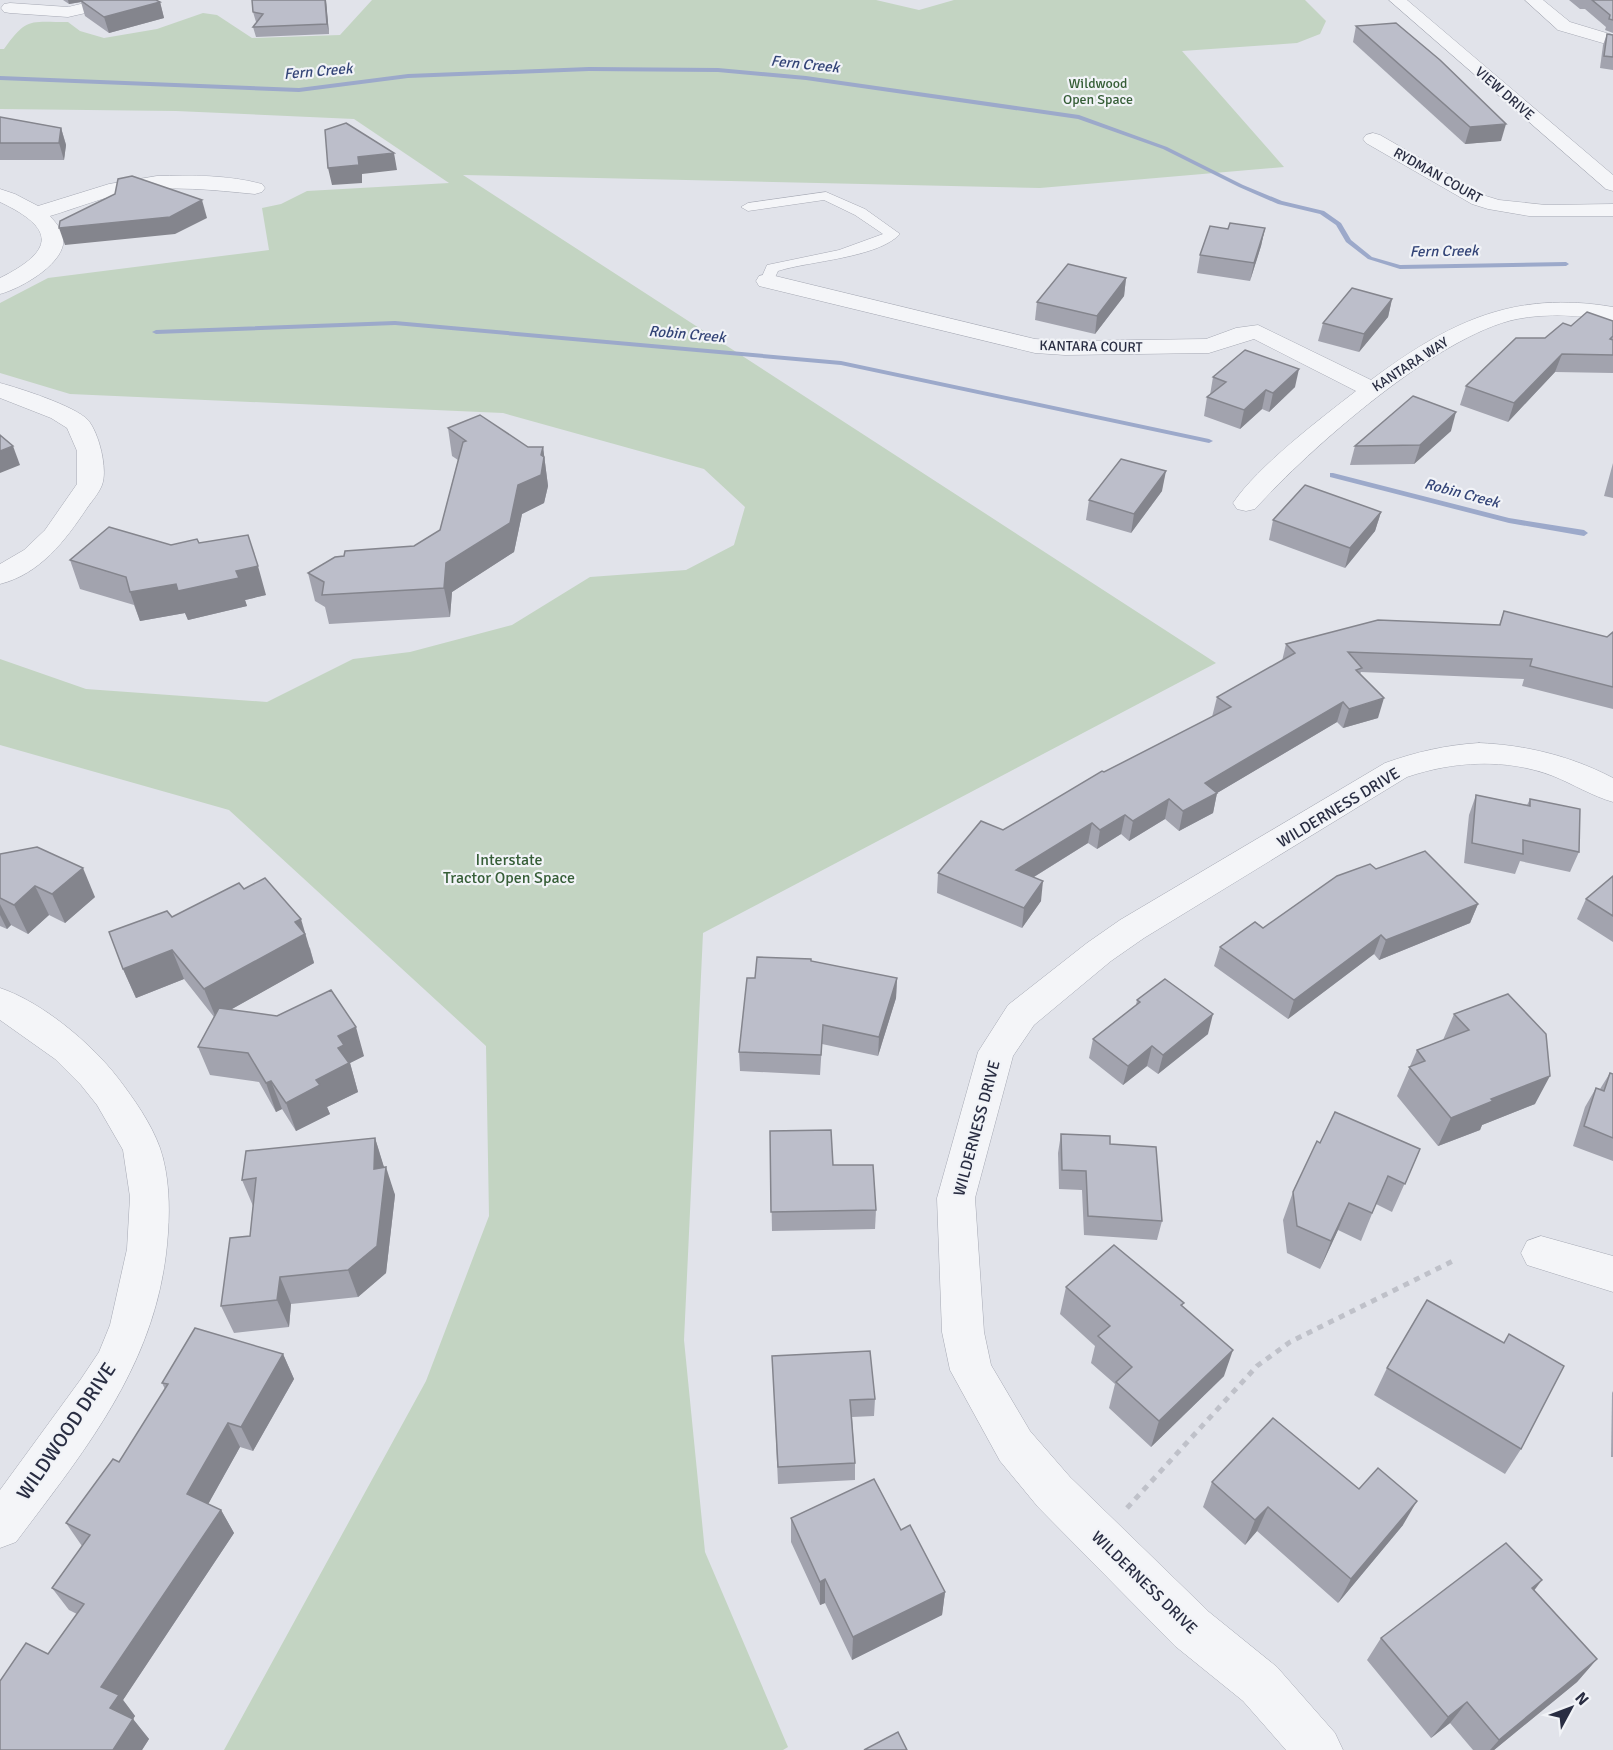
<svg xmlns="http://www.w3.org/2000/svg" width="1613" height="1750" viewBox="0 0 1613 1750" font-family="Signika,sans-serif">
  <rect width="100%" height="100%" fill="#e1e3ea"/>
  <path fill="#c3d4c2" d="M372 0H876L919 10 954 0H1305L1326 21 1320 34 1297 43 1182 51 1284 167 1040 188 463 175 1216 663 703 933 684 1340 705 1552 788 1747 783 1750H224L426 1381 489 1216 486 1046 229 810 0 745V659L86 689 267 702 353 659 410 652 512 625 590 577 686 570 734 545 745 507 704 469 503 413 70 394 0 373V303L48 278 269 250 262 208 281 204 307 191 449 183 354 119 176 111 0 109V49H4C27 17 29 22 68 22L80 31 104 38 157 29 203 13 217 15 252 38 340 35Z"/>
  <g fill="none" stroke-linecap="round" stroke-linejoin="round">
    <g fill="#9ca9ca" fill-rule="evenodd">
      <polygon points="589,67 718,68 806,76 1079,115 1167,147 1243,185 1282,201 1324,211 1341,223 1351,240 1372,257 1400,265 1566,262 1569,264 1566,266 1400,269 1368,259 1346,242 1336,225 1320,214 1278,204 1239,187 1163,149 1078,119 806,80 718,72 589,71 408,78 299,92 0,80 0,76 299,88 408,74"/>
      <polygon points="395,321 841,361 1209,439 1213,441 1209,443 841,365 395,325 156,334 152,332 156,330"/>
      <polygon points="1330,473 1333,473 1509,518 1584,530 1588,533 1584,536 1509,523 1330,477"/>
    </g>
    <defs>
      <path id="service" d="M826 192 865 209 900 234C878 258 809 261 778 271L772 284H762L760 281 767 265 839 250 883 234 855 215 824 200 748 211 741 207 748 203Z"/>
      <g id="minor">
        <polygon points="97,0 127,0 125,4 68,17 10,13 4,12 1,8 4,4 10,3 68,7"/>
        <polygon points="1389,0 1407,0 1613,175 1613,191 1606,189"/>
        <polygon points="1525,0 1543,0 1570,22 1613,35 1613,46 1558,30"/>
        <polygon points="1373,133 1380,135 1486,196 1499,200 1546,205 1613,204 1613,216 1529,216 1488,209 1472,204 1366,143 1363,139 1366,135"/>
        <path d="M157 176C191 175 229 175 262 184L265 188 262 192 255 194C213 190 172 185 130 192 103 197 77 208 50 216 55 222 61 228 63 236 69 262 20 289 0 294V278C54 251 57 229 0 202V189L15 194 38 206 109 184Z"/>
        <path d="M767 274 1035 339 1065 341 1206 339 1236 328 1258 325 1371 380C1449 322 1514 290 1613 307V321C1582 315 1548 313 1517 319 1438 335 1309 449 1255 509L1246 511 1237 509 1233 503C1258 466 1320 419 1356 391L1254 339 1209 353 1065 355 1035 353 759 286 756 281 759 276Z"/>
        <path d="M0 383C19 388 75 406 88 420 99 433 108 469 102 485 99 493 92 501 87 508 65 541 40 574 0 584V564L24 550 45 530 77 484V451L67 428 51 418 0 398Z"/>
        <path d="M1479 743C1526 745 1571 756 1613 778V802C1592 796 1573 784 1553 776 1506 758 1454 761 1407 777L1144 938 1111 961 1034 1025 1013 1056 975 1198 984 1332 991 1365 1030 1431 1070 1477 1209 1612 1277 1667 1335 1733 1343 1750H1286L1243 1701 1175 1646 1038 1507 1000 1461 950 1370 942 1332 937 1198 978 1052 1008 1005 1087 943 1120 920 1385 763C1416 752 1446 745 1479 743Z"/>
        <path d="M0 988C42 1002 91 1043 118 1078 134 1099 151 1123 160 1148 169 1174 170 1206 168 1233 160 1359 89 1445 16 1542L0 1548V1490L81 1379 99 1352 110 1325 127 1249 130 1197 123 1150 97 1105 81 1085 55 1059 0 1020Z"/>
        <polygon points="1541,1236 1613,1256 1613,1292 1527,1265 1521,1253 1527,1241"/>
      </g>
    </defs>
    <use href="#service" stroke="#a6a9b4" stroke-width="1"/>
    <use href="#minor" stroke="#a6a9b4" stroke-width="1"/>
    <polyline stroke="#bfc1c9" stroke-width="5" stroke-dasharray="6 6" stroke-linecap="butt" points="1127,1508 1257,1366 1290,1342 1453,1261"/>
    <use href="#service" fill="#f4f5f8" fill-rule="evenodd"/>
    <use href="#minor" fill="#f4f5f8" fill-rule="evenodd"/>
  </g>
  <g fill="#a2a3ae">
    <polygon points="63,0 156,0 160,2 164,18 109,33 85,16 81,2 69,4"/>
    <polygon points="326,0 329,34 256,37 253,27 257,22 256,22 253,12"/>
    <polygon points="1569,0 1613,0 1613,33 1605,30 1606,27 1585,9 1580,9"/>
    <polygon points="1356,26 1501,141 1465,144 1353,42"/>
    <polygon points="1607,34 1613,35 1613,70 1600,68 1603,45"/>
    <polygon points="0,117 61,128 66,145 64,160 0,160"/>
    <polygon points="1265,228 1261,246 1250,281 1197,273 1200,255 1228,229"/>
    <polygon points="1126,278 1124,296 1095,334 1035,320 1037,302"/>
    <polygon points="1392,299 1388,317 1359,352 1318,341 1323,323"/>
    <polygon points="1613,321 1613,373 1555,372 1508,422 1460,405 1466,386 1545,338 1571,326"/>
    <polygon points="1213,377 1295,387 1269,412 1262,409 1240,429 1204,416 1207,397 1210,395"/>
    <polygon points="448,428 528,447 543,447 548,486 544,503 522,514 514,552 452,592 450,617 329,624 325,607 315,601 308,573 344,556 414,546 440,530 458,460 452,456"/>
    <polygon points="1451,431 1414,464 1350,465 1355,446"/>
    <polygon points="1613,463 1613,498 1604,496"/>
    <polygon points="1162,491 1131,533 1086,520 1089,500"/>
    <polygon points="1381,512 1375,531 1345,568 1269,540 1273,520"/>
    <polygon points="199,543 266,595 245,600 247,606 188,620 185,613 140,621 134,605 80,589 70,560 171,545"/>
    <polygon points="1504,611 1607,637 1613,632 1613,709 1522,686 1524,679 1361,672 1360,674 1378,718 1343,728 1337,722 1217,793 1213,813 1179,831 1165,819 1129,841 1121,834 1097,849 1088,843 1034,877 1041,901 1022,928 937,893 938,873 1003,830 1104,772 1212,717 1217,697 1282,661 1286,644 1499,625"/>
    <polygon points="1476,795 1527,805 1530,799 1579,852 1570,872 1520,861 1515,874 1464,863 1469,815"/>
    <polygon points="0,854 95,897 65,923 49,915 28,934 11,925 7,929 0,926"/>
    <polygon points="1376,869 1478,904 1470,923 1379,960 1374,954 1288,1019 1214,966 1220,947 1263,928"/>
    <polygon points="1613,876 1613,942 1577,919 1586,899"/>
    <polygon points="244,889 310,948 314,963 230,1010 364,1056 350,1063 358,1092 327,1107 330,1114 296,1131 282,1109 276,1112 259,1082 210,1075 198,1047 214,1017 184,979 136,998 123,969 172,917"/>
    <polygon points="811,961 897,978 896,998 878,1056 822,1044 820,1075 740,1071 739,1052 755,978"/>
    <polygon points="1137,1000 1208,1034 1158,1074 1147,1066 1123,1085 1089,1058 1093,1039 1136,1005"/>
    <polygon points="1454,1014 1535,1104 1482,1125 1480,1130 1438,1146 1397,1096 1417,1050 1443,1040"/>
    <polygon points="1610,1073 1613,1074 1613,1161 1573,1146 1585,1107 1596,1088 1600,1089"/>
    <polygon points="770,1131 833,1165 876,1210 875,1229 772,1231"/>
    <polygon points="1061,1134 1110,1144 1162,1221 1157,1240 1084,1235 1082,1190 1059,1189 1058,1153"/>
    <polygon points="375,1138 384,1168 395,1195 386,1273 358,1297 291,1304 289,1327 234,1333 221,1306 250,1236 253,1206 242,1180"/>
    <polygon points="1320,1143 1420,1149 1392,1212 1376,1204 1361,1241 1338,1230 1320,1269 1287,1253 1283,1220 1293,1192"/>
    <polygon points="1066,1287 1184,1303 1182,1306 1224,1376 1151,1447 1109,1408 1115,1384 1091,1363 1095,1346 1060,1314"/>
    <polygon points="283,1354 294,1379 253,1451 240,1447 208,1504 221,1510 234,1533 123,1700 135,1716 133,1719 149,1739 142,1750 0,1750 48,1654 77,1614 69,1610 52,1588 82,1546 66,1523 119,1462 165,1389 162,1383"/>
    <polygon points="1387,1368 1521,1449 1505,1474 1374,1395"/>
    <polygon points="773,1374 875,1399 874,1416 852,1417 855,1463 855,1480 778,1484"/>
    <polygon points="1613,1391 1613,1457 1611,1457 1612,1393"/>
    <polygon points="1212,1482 1403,1525 1338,1603 1257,1531 1245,1545 1203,1507"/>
    <polygon points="791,1518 901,1530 945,1592 942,1615 852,1660 825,1603 820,1605 791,1542"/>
    <polygon points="1534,1590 1597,1659 1577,1682 1494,1750 1473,1750 1450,1723 1431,1738 1367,1660 1381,1638"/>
  </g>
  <g fill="#84858d">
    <polygon points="68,0 80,0 81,2 69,4"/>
    <polygon points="325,0 326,0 329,34 327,24"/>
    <polygon points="160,2 164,18 109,33 104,17"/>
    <polygon points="1506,124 1501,141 1465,144 1470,127"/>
    <polygon points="61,128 66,145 64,160 59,143"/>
    <polygon points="394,153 397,170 362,174 362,183 332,185 328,168 358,157"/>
    <polygon points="202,200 207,218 175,234 65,245 59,228"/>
    <polygon points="1265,228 1261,246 1250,281 1254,263"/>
    <polygon points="1126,278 1124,296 1095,334 1097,316"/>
    <polygon points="1392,299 1388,317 1359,352 1364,334"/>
    <polygon points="1562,354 1555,372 1508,422 1514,403"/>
    <polygon points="1299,369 1295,387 1269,412 1273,393"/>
    <polygon points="1266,390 1262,409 1240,429 1244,410"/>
    <polygon points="1456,412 1451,431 1414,464 1420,445"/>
    <polygon points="13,446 20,465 0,473 0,451"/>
    <polygon points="543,447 548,486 544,503 522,514 514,552 452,592 450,617 444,588 446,563 518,485 541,455"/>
    <polygon points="1166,471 1162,491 1131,533 1134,514"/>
    <polygon points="1381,512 1375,531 1345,568 1350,548"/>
    <polygon points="258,566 266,595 245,600 247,606 188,620 185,613 140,621 130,592"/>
    <polygon points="1384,698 1378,718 1343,728 1349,709"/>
    <polygon points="1343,702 1337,722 1207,799 1217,793 1213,813 1179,831 1183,811 1205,783"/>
    <polygon points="1169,799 1165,819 1129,841 1133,821"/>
    <polygon points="1125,815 1121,834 1097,849 1100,830"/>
    <polygon points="1092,823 1088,843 1013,890 1016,870"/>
    <polygon points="83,868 95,897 65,923 52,894"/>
    <polygon points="1043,881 1041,901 1022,928 1024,908"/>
    <polygon points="35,886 49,915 28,934 14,905"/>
    <polygon points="0,904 11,925 7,929 0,915"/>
    <polygon points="1478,904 1470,923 1379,960 1386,940"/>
    <polygon points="301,919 314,963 216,1018 204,989 295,922"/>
    <polygon points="1381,935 1374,954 1288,1019 1294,1000"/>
    <polygon points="172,950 184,979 136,998 123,969"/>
    <polygon points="897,978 896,998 878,1056 879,1037"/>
    <polygon points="1213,1014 1208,1034 1158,1074 1163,1055"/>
    <polygon points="356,1027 364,1056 350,1063 358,1092 327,1107 330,1114 296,1131 286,1103 316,1080 338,1048 338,1036"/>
    <polygon points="1152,1046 1147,1066 1123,1085 1128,1066"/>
    <polygon points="1550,1076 1535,1104 1482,1125 1480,1130 1438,1146 1451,1118 1491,1099"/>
    <polygon points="271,1081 282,1109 276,1112 266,1083"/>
    <polygon points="375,1138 384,1167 383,1197 374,1169"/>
    <polygon points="386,1167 395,1195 386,1273 358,1297 348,1270"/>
    <polygon points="1349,1203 1338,1230 1320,1269 1331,1241"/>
    <polygon points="280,1277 291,1304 289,1327 277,1300"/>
    <polygon points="1233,1350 1224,1376 1151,1447 1159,1421"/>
    <polygon points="283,1354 294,1379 253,1451 241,1427"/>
    <polygon points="228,1423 240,1447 201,1517 187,1494"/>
    <polygon points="1417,1501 1403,1525 1338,1603 1351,1579"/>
    <polygon points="1268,1507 1257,1531 1245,1545 1255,1520"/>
    <polygon points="221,1510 234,1533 123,1700 135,1716 133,1719 149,1739 142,1750 113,1750 110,1708 101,1687"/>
    <polygon points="825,1579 825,1603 820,1605 820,1582"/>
    <polygon points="1542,1580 1524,1604 1532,1588"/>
    <polygon points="945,1592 942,1615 852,1660 853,1637"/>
    <polygon points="1597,1659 1577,1682 1494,1750 1490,1750 1499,1740"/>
    <polygon points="1467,1702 1450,1723 1431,1738 1448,1717"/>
  </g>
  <g fill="#bcbeca" stroke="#84858d" stroke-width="1.5">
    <polygon points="80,0 156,0 160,2 104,17"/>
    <polygon points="252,0 325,0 327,24 253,27 263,14 253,12"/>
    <polygon points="1592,0 1613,0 1613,20 1609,19 1610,15"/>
    <polygon points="1396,23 1440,60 1506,124 1470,127 1356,26"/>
    <polygon points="1607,34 1613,35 1613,57 1604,56"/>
    <polygon points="0,117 61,128 59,143 0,143"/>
    <polygon points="346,123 394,153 358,157 359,165 328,168 325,130"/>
    <polygon points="132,176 202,200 170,217 59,228 60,221 115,194 118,179"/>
    <polygon points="1230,223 1265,228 1254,263 1200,255 1210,226 1228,229"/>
    <polygon points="1068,264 1126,278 1097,316 1037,302"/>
    <polygon points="1352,288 1392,299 1364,334 1323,323"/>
    <polygon points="1587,312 1613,321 1613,336 1610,339 1613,340 1613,355 1562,354 1514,403 1466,386 1516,338 1545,338 1563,323 1571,326"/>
    <polygon points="1245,350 1299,369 1273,393 1266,390 1244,410 1207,397 1226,382 1213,377"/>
    <polygon points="1413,396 1456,412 1420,445 1355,446"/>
    <polygon points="480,415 528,447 543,447 541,455 544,457 541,475 518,485 510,523 446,563 444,588 322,595 324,582 308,573 335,557 344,556 345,551 414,546 440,530 463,442 466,441 448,428"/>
    <polygon points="0,435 13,446 0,451"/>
    <polygon points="1121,459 1166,471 1134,514 1089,500"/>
    <polygon points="1305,485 1381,512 1350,548 1273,520"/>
    <polygon points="109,527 171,545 197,539 199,543 248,535 258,566 236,571 239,578 178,591 176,584 130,592 126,577 70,560"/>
    <polygon points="1504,611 1607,637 1613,632 1613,687 1530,666 1532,659 1348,652 1362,668 1356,670 1384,698 1349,709 1343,702 1205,783 1217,793 1183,811 1169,799 1133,821 1125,815 1100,830 1092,823 1016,870 1043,881 1024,908 938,873 981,821 1003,830 1102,771 1104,772 1231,707 1217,697 1295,653 1286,644 1378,620 1500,625"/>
    <polygon points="1476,795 1530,806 1530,799 1580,809 1579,852 1523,840 1523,854 1472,843"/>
    <polygon points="37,847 83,868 52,894 35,886 14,905 0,898 0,854"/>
    <polygon points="1425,851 1478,904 1386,940 1381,935 1294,1000 1220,947 1255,922 1263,928 1337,876 1370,864 1376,869"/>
    <polygon points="1613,876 1613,916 1586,899"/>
    <polygon points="265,878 301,919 295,922 305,934 204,989 172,950 123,969 109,932 167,911 172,917 239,883 244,889"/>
    <polygon points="757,957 811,959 811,961 897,978 879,1037 823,1025 821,1055 739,1052 747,978 755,978"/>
    <polygon points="1165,979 1213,1014 1163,1055 1152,1046 1128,1066 1093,1039 1140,1002 1137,1000"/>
    <polygon points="331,990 356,1027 338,1036 344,1045 338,1048 349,1063 316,1080 320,1085 286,1103 271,1081 266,1083 248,1053 198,1047 219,1008 277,1016"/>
    <polygon points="1508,994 1546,1034 1550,1076 1491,1099 1493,1101 1451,1118 1409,1067 1425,1061 1417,1050 1469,1030 1454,1014"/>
    <polygon points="1610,1073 1613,1074 1613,1138 1584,1126 1596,1088 1604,1091"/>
    <polygon points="1335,1112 1420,1149 1405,1184 1388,1176 1372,1213 1349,1203 1331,1241 1297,1226 1293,1192 1317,1141 1320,1143"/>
    <polygon points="831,1130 833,1165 873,1165 876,1210 771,1212 770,1131"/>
    <polygon points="1061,1134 1110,1136 1110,1144 1156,1147 1162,1221 1088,1216 1086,1171 1062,1170"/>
    <polygon points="375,1138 374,1169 386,1167 377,1246 348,1270 280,1277 277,1300 221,1306 230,1238 250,1236 256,1178 242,1180 246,1151"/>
    <polygon points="1114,1245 1184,1303 1181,1305 1233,1350 1159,1421 1116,1382 1132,1367 1098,1336 1110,1326 1066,1287"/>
    <polygon points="1427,1300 1504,1343 1509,1334 1564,1366 1521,1449 1387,1368"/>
    <polygon points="195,1328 283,1354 241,1427 228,1423 187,1494 221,1510 101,1687 119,1695 110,1708 133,1719 113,1750 0,1750 0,1681 26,1643 48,1654 84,1604 52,1588 90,1535 66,1523 113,1459 119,1462 168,1384 162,1383"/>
    <polygon points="870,1351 875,1399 850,1400 855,1463 778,1467 772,1356"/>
    <polygon points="1273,1418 1359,1489 1378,1468 1417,1501 1351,1579 1268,1507 1255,1520 1212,1482"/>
    <polygon points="874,1479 901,1530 910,1525 945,1592 853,1637 825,1579 820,1582 791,1518"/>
    <polygon points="1506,1543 1542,1580 1532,1588 1597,1659 1499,1740 1467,1702 1448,1717 1381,1638"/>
    <polygon points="898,1732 907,1750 864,1750"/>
  </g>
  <g text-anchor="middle" stroke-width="4.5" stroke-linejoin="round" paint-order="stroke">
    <g font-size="14" fill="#365e37" stroke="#f1f3f7">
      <text x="1098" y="88">Wildwood<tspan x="1098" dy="16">Open Space</tspan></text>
    </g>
    <g font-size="14" fill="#292d42" stroke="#f1f3f7">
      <text transform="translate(1505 93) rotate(41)" y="5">VIEW DRIVE</text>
      <text transform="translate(1438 175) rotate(29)" y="5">RYDMAN COURT</text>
      <text transform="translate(1091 346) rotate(1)" y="5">KANTARA COURT</text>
      <text transform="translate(1410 364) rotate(-33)" y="5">KANTARA WAY</text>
    </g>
    <g font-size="15" font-style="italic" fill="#347" stroke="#f1f3f7">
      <text transform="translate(805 64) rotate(6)" y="5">Fern Creek</text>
      <text transform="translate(318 71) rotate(-5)" y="5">Fern Creek</text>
      <text transform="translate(1444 251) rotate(-1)" y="5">Fern Creek</text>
      <text transform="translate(687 334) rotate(5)" y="5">Robin Creek</text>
      <text transform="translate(1462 493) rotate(15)" y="5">Robin Creek</text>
    </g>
    <g font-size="16" fill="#292d42" stroke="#f1f3f7">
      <text transform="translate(1338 807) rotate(-31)" y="6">WILDERNESS DRIVE</text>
      <text transform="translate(976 1128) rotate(-75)" y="6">WILDERNESS DRIVE</text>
      <text transform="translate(1145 1582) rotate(44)" y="6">WILDERNESS DRIVE</text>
    </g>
    <g font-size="16" fill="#365e37" stroke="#f1f3f7">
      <text x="509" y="865">Interstate<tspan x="509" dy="18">Tractor Open Space</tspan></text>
    </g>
    <g font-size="20" fill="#292d42" stroke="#f1f3f7">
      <text transform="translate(66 1431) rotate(-56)" y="7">WILDWOOD DRIVE</text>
    </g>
  </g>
  <g transform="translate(1571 1708) rotate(49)" stroke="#f1f3f7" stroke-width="4.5" paint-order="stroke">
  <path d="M0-4.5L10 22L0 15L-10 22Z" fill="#292d42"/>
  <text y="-9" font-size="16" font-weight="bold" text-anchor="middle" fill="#292d42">N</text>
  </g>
</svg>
